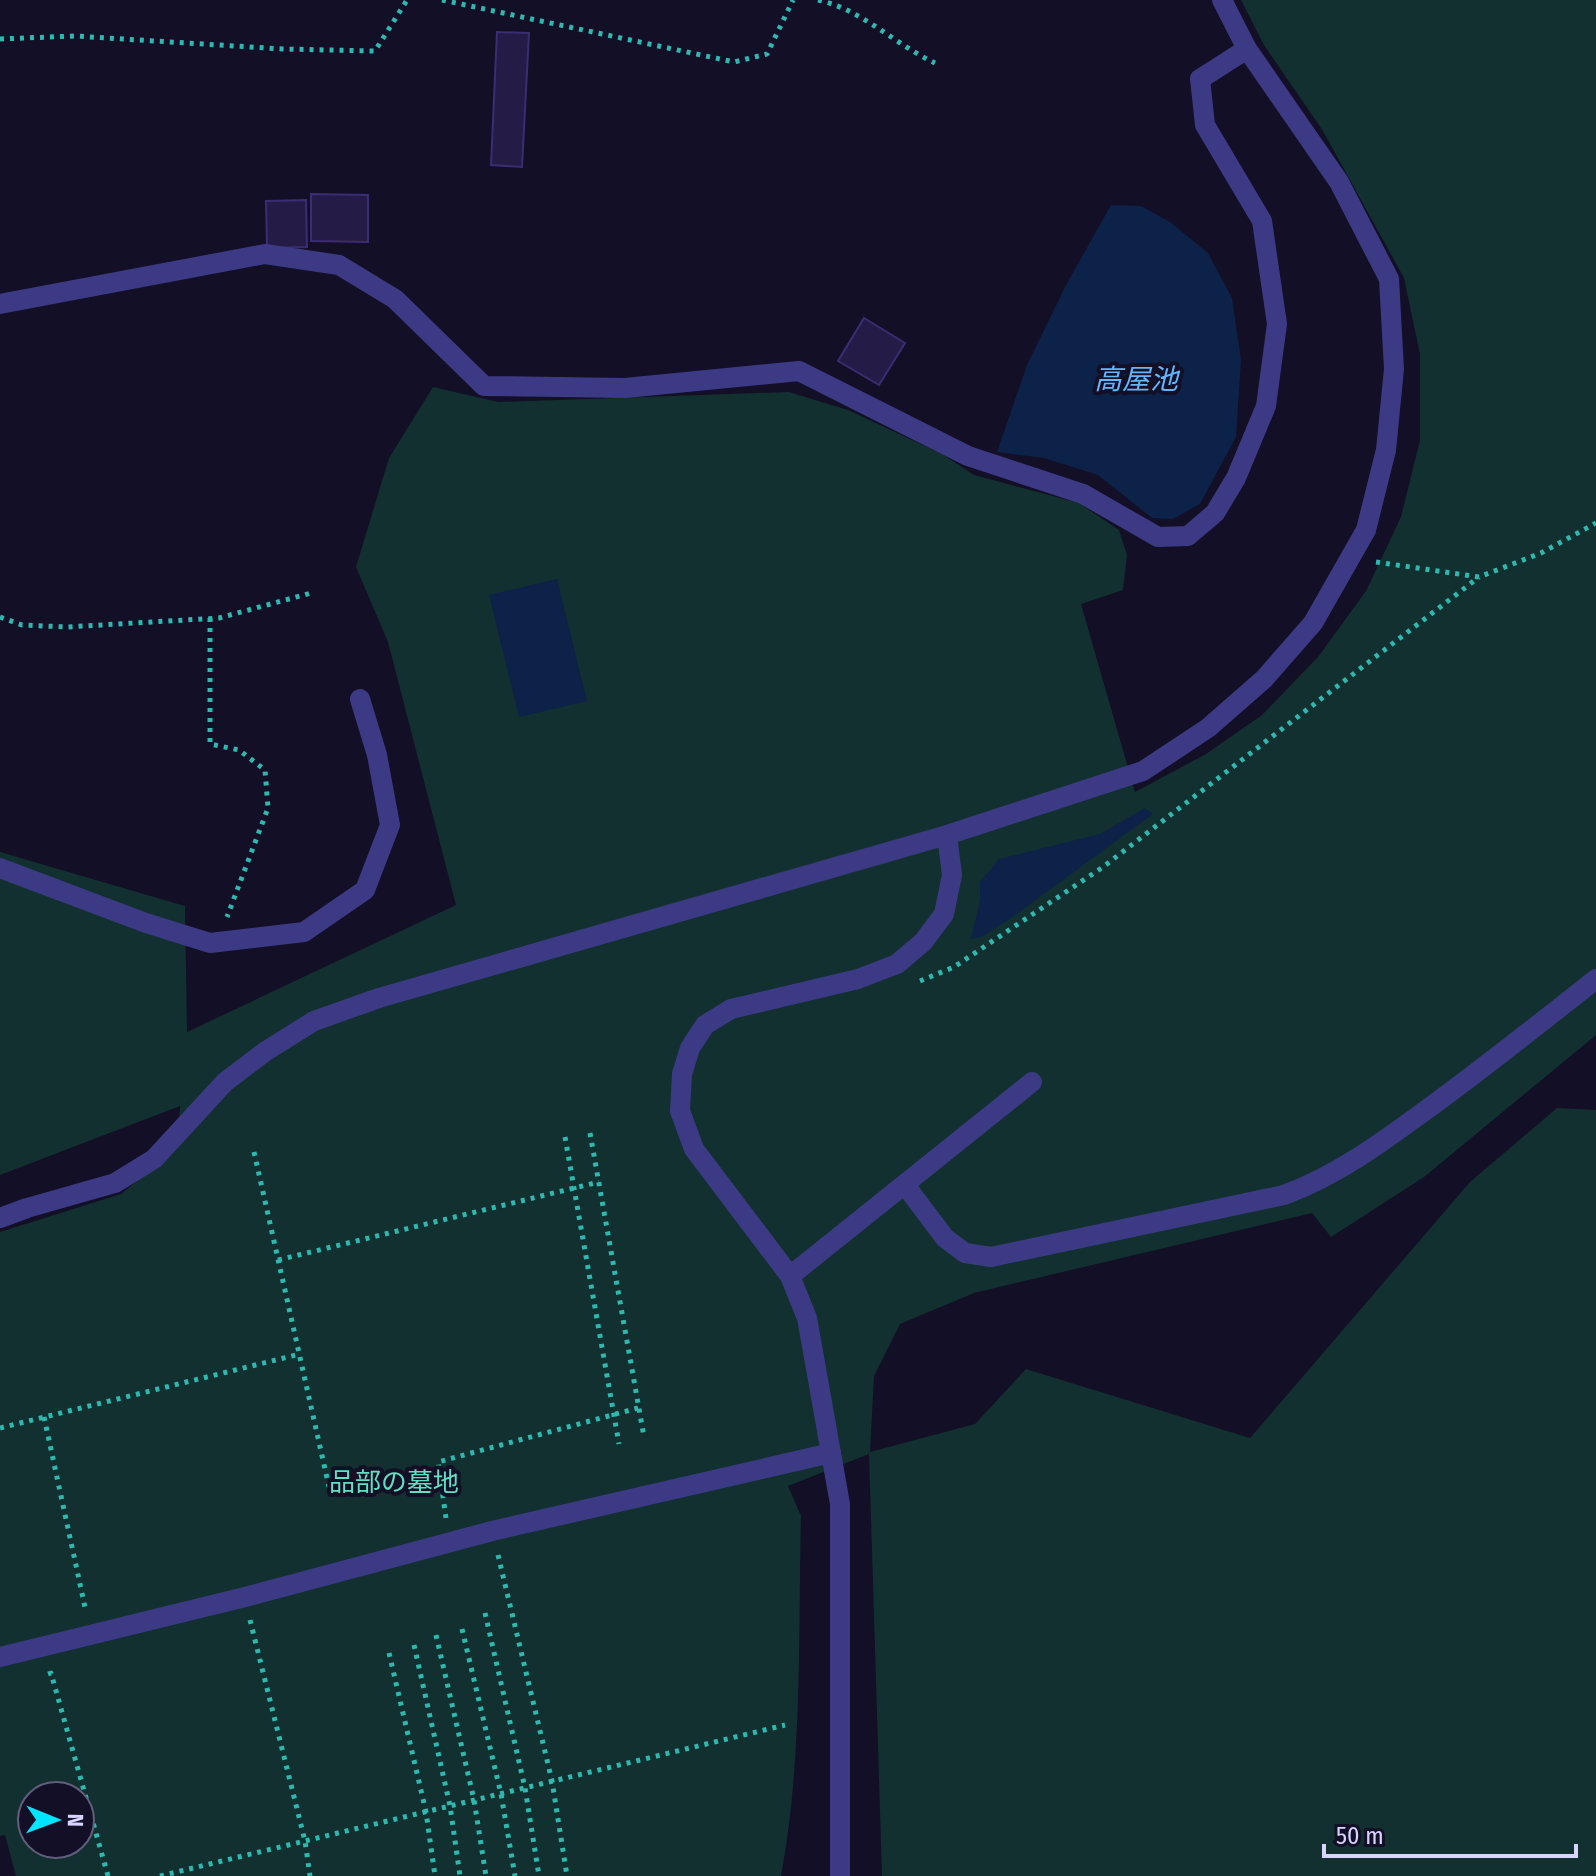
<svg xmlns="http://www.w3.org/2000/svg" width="1596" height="1876" viewBox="0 0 1596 1876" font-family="'Fira Sans Condensed','Noto Sans JP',sans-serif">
  <rect width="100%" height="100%" fill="#130f26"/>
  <path fill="#12302f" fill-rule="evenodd" d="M1241 0H1596V1035L1424 1177 1331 1237 1312 1213 974 1293 900 1324 874 1376 870 1452 975 1424 1026 1369 1250 1438 1470 1182 1557 1108 1596 1110V1876H882L869 1454 788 1486 801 1516C798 1635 803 1758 781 1876H16L5 1835 0 1836V1232L121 1194 178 1147 180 1106 0 1175V852L185 906 187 1032 456 905 388 642 356 567 389 458 433 387 498 402 789 392 848 410 942 454 974 475 1079 503 1119 530 1127 555 1123 590 1081 604 1135 792 1206 754 1262 715 1318 657 1366 591 1401 517 1420 440V354L1404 278 1323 131 1264 45ZM32 1796H80V1844H32Z"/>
  <g fill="#0c2248">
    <polygon points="1111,205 1141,206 1170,222 1208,253 1232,298 1241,360 1236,437 1200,504 1173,519 1152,518 1098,475 1044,458 997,452 1027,365 1066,285"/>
    <polygon points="557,579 587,701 519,717 489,595"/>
    <polygon points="1145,808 1153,814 1011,918 981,937 971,939 980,901 980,882 999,859 1100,834"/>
  </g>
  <g fill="#241b47" stroke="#3b2d73" stroke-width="2">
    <polygon points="497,32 529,33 522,167 491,165"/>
    <polygon points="311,194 368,195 368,242 311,241"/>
    <polygon points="306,200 307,247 267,248 266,201"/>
    <polygon points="864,318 905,343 879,385 838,361"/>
  </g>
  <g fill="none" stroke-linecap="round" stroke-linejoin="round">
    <g stroke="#2fb8b0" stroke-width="5" stroke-dasharray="4 6" stroke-linecap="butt">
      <polyline points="442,0 734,62 767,54 793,0"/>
      <path d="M818 0C863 10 894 44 935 63"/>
      <polyline points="0,39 74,36 283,49 375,51 407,0"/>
      <polyline points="1376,562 1479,577 1541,553 1596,523"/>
      <polyline points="0,617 22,625 67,627 219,618 311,593"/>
      <polyline points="210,618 210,744 239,750 265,770 268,808 227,917"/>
      <polyline points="920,981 954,967 1103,867 1479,577"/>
      <polyline points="590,1133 644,1437"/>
      <polyline points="565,1137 619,1444"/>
      <polyline points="254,1152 329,1487"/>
      <polyline points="278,1260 599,1182"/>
      <polyline points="44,1417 86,1612"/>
      <polyline points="0,1428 300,1354"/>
      <polyline points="446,1518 438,1462 638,1408"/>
      <polyline points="498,1555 552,1781 567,1876"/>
      <polyline points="485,1613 525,1788 539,1876"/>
      <polyline points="250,1620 305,1841 310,1876"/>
      <polyline points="462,1629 501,1794 515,1876"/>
      <polyline points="436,1635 474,1800 486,1876"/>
      <polyline points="414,1645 450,1806 460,1876"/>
      <polyline points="389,1653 426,1812 435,1876"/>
      <polyline points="48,1674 51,1673 108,1876"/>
      <polyline points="160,1876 785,1725"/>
    </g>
    <g stroke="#3d3a85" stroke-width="20">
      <polyline points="0,304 265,254 339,265 395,299 484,386 625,388 799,371 968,456 1083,494 1158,537 1188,536 1215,513 1236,478 1266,406 1277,324 1262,221 1205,125 1200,79 1247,49"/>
      <polyline points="0,868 146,923 210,943 304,932 365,890 390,825 377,755 360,699"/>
      <path d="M905 1185 945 1238 965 1253 991 1257 1284 1195C1336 1176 1381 1143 1426 1110 1484 1068 1540 1023 1596 979"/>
      <polyline points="0,1218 27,1208 115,1183 154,1159 225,1082 266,1051 314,1021 379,998 947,835"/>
      <polyline points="790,1276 1032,1082"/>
      <polyline points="0,1657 245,1597 492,1531 831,1453"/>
      <polyline points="840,1876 840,1504 807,1318 790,1276 694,1149 680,1111 682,1074 690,1048 705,1025 731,1009 858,979 897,964 923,942 944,914 952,875 947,835 1143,771 1208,728 1264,679 1313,623 1366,530 1386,450 1394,369 1389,279 1339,182 1247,49 1222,0"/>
    </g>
  </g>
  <g text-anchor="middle" stroke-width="8" stroke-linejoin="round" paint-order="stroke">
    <g font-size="26" fill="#5fe0c0" stroke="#130f26">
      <text x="394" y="1491">品部の墓地</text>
    </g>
    <g font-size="28" font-style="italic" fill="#62b6ff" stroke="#130f26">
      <text x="1136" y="389">高屋池</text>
    </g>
  </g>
  <g transform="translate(56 1820) rotate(91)"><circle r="38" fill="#130f26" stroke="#625e7d" stroke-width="2"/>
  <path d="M0-6L14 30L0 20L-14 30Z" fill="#00e5ff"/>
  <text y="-12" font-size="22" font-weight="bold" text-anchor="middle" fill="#d9d4ff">N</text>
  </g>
  <path d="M1324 1844v12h252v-12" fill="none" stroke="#d9d4ff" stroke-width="4"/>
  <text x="1336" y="1844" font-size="24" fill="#d9d4ff" stroke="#130f26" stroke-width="6" paint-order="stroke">50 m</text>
</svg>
